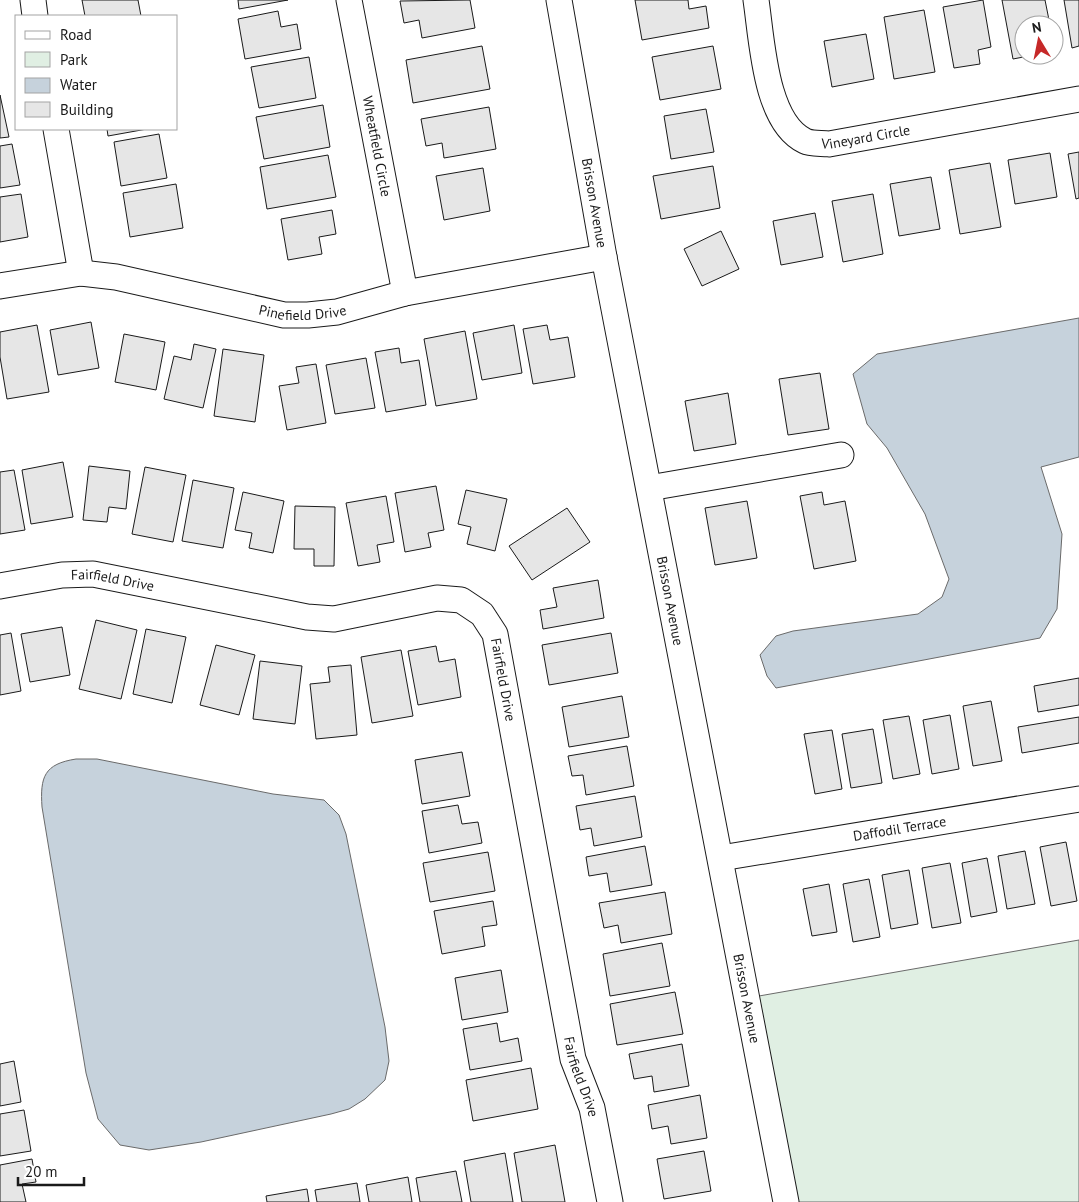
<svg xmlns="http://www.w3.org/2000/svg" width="1079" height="1202" viewBox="0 0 1079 1202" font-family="'PT Sans',sans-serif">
  <rect width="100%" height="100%" fill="#fff"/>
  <polygon fill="#e0efe3" stroke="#6a6a6a" points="1079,940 1079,1202 798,1202 759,996"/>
  <g fill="#c6d2dc" stroke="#6a6a6a">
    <polygon points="1079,318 1079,457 1041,467 1062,534 1057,609 1040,638 776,688 767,676 760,655 776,636 793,631 918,614 942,597 949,579 925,514 887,448 867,424 853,374 877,354"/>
    <path d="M76 759H97L273 794 324 800 339 815 346 834 385 1027 389 1061 385 1080 365 1099 349 1109 331 1114 201 1142 149 1150 120 1145 98 1119 86 1073 42 807C40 777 44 764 76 759Z"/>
  </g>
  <g fill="#e6e6e6" stroke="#1a1a1a">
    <polygon points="82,0 138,0 141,16 85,16"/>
    <polygon points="238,0 288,0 239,9"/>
    <polygon points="470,0 475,28 422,38 419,20 404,23 400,1"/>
    <polygon points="635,0 688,0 689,9 706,6 709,28 642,40"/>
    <polygon points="983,0 991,47 978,50 980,64 954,68 943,7"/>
    <polygon points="1002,0 1045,0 1050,25 1024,25 1024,55 1034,55 1013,59"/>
    <polygon points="1064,0 1079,0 1079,46 1072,48"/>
    <polygon points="924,10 935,72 894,79 884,17"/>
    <polygon points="278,11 281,27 297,24 301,49 245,59 238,19"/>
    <polygon points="866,34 874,79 832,87 824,41"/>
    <polygon points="482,46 490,89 413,103 406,60"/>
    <polygon points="713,46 721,89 660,100 652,57"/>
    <polygon points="309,57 316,98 259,108 251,67"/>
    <polygon points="0,95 9,137 0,138"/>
    <polygon points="323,105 330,147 264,159 256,117"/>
    <polygon points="489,107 496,149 444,158 442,143 426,146 421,119"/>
    <polygon points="706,109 714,152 671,159 664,116"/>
    <polygon points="107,129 147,129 108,136"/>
    <polygon points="159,134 167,178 121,186 114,142"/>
    <polygon points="12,144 20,185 0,188 0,146"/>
    <polygon points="1079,152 1079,198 1076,199 1068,154"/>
    <polygon points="1050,153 1057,197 1015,204 1008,160"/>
    <polygon points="328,155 336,197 267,209 260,167"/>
    <polygon points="990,163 1001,227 960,234 949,170"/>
    <polygon points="713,166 720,208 661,219 653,176"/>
    <polygon points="483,168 490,211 444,220 436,176"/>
    <polygon points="931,177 940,229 899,236 890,184"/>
    <polygon points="176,184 183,228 130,237 123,193"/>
    <polygon points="21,194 28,237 0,242 0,197"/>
    <polygon points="873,194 883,254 843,262 832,201"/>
    <polygon points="332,210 336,234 319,237 322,254 288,260 281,219"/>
    <polygon points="815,213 823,257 781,265 773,221"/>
    <polygon points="721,231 739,269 702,286 684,249"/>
    <polygon points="91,322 99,368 58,375 50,330"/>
    <polygon points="37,325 49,392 7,399 0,357 0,332"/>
    <polygon points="514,325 522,373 482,380 473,333"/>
    <polygon points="547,325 550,340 568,337 575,377 533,384 523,329"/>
    <polygon points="465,331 477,399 436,406 424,339"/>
    <polygon points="124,334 165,342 156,390 115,382"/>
    <polygon points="194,344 216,349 203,408 164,399 174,356 191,360"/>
    <polygon points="399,348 401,363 419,360 426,405 386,412 375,352"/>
    <polygon points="223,349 264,355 255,422 214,416"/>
    <polygon points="366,358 375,408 335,414 326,365"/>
    <polygon points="316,364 326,423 287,430 279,386 299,383 296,367"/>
    <polygon points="820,373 829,429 788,435 779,379"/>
    <polygon points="728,393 736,444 694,451 685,401"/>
    <polygon points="63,462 73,517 31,524 22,470"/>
    <polygon points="89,466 130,471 126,509 109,507 107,522 83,520"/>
    <polygon points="145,467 186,475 173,542 132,534"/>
    <polygon points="14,470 25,530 0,534 0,472"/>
    <polygon points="193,480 234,488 223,548 182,541"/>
    <polygon points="436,486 444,530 428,533 431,547 405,552 395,493"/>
    <polygon points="466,490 507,499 495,551 467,544 471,527 458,524"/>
    <polygon points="243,492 284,501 273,553 249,548 252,533 235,530"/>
    <polygon points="822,492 824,505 845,501 856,561 814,569 800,496"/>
    <polygon points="386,496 394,542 377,545 380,562 358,566 346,503"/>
    <polygon points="747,501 757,558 715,565 705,508"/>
    <polygon points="295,506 335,507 334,566 314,566 314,549 294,549"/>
    <polygon points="567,508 590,542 532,580 509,546"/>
    <polygon points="598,580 604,618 543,629 540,610 557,607 553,588"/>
    <polygon points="96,620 137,630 121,699 79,689"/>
    <polygon points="62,627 70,675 30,682 21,634"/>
    <polygon points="146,629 186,637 172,703 133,694"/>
    <polygon points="11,633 21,691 0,695 0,635"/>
    <polygon points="611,633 618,673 549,685 542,645"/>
    <polygon points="216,645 255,655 239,715 200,705"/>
    <polygon points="436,646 439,662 455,659 461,697 418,705 408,651"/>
    <polygon points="401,650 413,716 372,723 361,657"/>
    <polygon points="260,661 302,666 295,724 253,719"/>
    <polygon points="351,665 357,735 316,739 310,684 330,682 328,667"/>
    <polygon points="1079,678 1079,705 1038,712 1034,686"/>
    <polygon points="622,696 629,737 569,747 562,707"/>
    <polygon points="991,701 1002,761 973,766 963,706"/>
    <polygon points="950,715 959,769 932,774 923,720"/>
    <polygon points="909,716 920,774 893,779 883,720"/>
    <polygon points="1079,717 1079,743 1022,753 1018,727"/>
    <polygon points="873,729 882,783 851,788 842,734"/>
    <polygon points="832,730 842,789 815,794 804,734"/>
    <polygon points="627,746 634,786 586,795 583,775 572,776 568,756"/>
    <polygon points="462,752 470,796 422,804 415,760"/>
    <polygon points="635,796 642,837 594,846 591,828 580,830 576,806"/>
    <polygon points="458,805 462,824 478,822 482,843 429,853 422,811"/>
    <polygon points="1066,842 1077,901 1051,906 1040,847"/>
    <polygon points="645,846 652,885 610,892 607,873 589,876 586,857"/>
    <polygon points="1025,851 1035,904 1007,909 998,856"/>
    <polygon points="488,852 495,891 430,902 423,863"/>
    <polygon points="987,858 997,912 971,917 962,863"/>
    <polygon points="950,863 961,923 932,928 922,868"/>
    <polygon points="909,870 918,924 891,929 882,875"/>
    <polygon points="869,879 880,937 853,942 843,884"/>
    <polygon points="829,884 837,932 812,936 803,889"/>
    <polygon points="665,892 672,934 621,943 618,925 604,928 599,903"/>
    <polygon points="493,901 497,925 482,927 485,946 442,954 434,911"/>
    <polygon points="662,943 670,986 610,996 603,954"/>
    <polygon points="501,970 508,1012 462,1020 455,978"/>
    <polygon points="675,992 683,1034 617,1045 610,1004"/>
    <polygon points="497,1023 500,1042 518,1038 522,1061 470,1070 463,1029"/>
    <polygon points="682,1044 689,1086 654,1092 652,1076 634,1079 629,1054"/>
    <polygon points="14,1061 21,1102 0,1106 0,1064"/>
    <polygon points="531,1068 538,1109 473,1121 466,1080"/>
    <polygon points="700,1095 707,1138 671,1144 668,1126 652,1129 648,1105"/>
    <polygon points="24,1110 31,1151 0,1156 0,1114"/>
    <polygon points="555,1145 565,1202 522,1202 514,1153"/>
    <polygon points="704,1151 711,1191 664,1199 657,1159"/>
    <polygon points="505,1153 513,1202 471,1202 464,1161"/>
    <polygon points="32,1159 36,1182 22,1184 26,1202 0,1202 0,1165"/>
    <polygon points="456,1171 462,1202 420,1202 416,1178"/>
    <polygon points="408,1177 412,1202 369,1202 366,1185"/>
    <polygon points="357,1183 360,1202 317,1202 315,1190"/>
    <polygon points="307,1189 309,1202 267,1202 266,1196"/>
  </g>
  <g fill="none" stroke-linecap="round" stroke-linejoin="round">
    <defs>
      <g id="minor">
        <polyline points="33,0 35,16"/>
        <path id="s1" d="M349 0 405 293"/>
        <path id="s2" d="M559 0 604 257 786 1202"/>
        <path id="s3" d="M756 0C762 40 765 122 805 141 811 144 822 143 829 144L1079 99"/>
        <polyline points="56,129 81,273"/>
        <path id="s4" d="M0 286 81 273 116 277 284 315H308L337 312 405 293 604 257"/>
        <polyline points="649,488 841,455"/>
        <path id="s5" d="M0 586 62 575 93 574 307 617 334 619 437 598 461 600 482 614 495 634 573 1059 592 1108 610 1202"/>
        <path id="s6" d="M721 858 1079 799"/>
      </g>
    </defs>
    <use href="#minor" stroke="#1a1a1a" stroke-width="27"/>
    <use href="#minor" stroke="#fff" stroke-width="25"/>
  </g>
  <g text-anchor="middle" stroke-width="4" stroke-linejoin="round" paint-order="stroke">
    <g font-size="14" fill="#1a1a1a" stroke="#fff">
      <text dy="5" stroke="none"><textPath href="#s3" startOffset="216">Vineyard Circle</textPath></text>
      <text dy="5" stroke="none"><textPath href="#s1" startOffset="149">Wheatfield Circle</textPath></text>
      <text dy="5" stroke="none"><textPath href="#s2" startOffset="206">Brisson Avenue</textPath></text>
      <text dy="5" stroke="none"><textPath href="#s4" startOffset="308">Pinefield Drive</textPath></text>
      <text dy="5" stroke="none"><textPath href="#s5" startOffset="114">Fairfield Drive</textPath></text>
      <text dy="5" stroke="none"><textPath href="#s2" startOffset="611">Brisson Avenue</textPath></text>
      <text dy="5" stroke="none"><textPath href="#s5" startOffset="564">Fairfield Drive</textPath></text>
      <text dy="5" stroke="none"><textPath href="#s6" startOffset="181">Daffodil Terrace</textPath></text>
      <text dy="5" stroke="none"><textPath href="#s2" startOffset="1016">Brisson Avenue</textPath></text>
      <text dy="5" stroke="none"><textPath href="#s5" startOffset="969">Fairfield Drive</textPath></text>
    </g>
  </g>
  <rect x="15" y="15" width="162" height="115" fill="#ffffff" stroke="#a3a3a3"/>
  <rect x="25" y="31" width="25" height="8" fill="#ffffff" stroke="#a3a3a3"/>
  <text x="60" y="40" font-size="15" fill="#1a1a1a">Road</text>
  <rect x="25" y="52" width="25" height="15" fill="#e0efe3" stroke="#a3a3a3"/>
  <text x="60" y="65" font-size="15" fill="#1a1a1a">Park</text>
  <rect x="25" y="78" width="25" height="15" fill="#c6d2dc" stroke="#a3a3a3"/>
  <text x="60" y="90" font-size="15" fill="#1a1a1a">Water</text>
  <rect x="25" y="102" width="25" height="15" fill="#e6e6e6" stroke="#a3a3a3"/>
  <text x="60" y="115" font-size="15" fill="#1a1a1a">Building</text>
  <g transform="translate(1039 40) rotate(350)"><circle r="24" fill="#ffffff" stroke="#a3a3a3"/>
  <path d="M0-4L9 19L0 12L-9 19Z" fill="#c62828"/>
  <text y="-8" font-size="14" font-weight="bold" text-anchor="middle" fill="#1a1a1a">N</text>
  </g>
  <path d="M18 1177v8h66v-8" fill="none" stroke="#1a1a1a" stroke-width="2.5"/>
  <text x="25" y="1177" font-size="15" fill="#1a1a1a" stroke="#ffffff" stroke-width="4" paint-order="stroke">20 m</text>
</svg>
